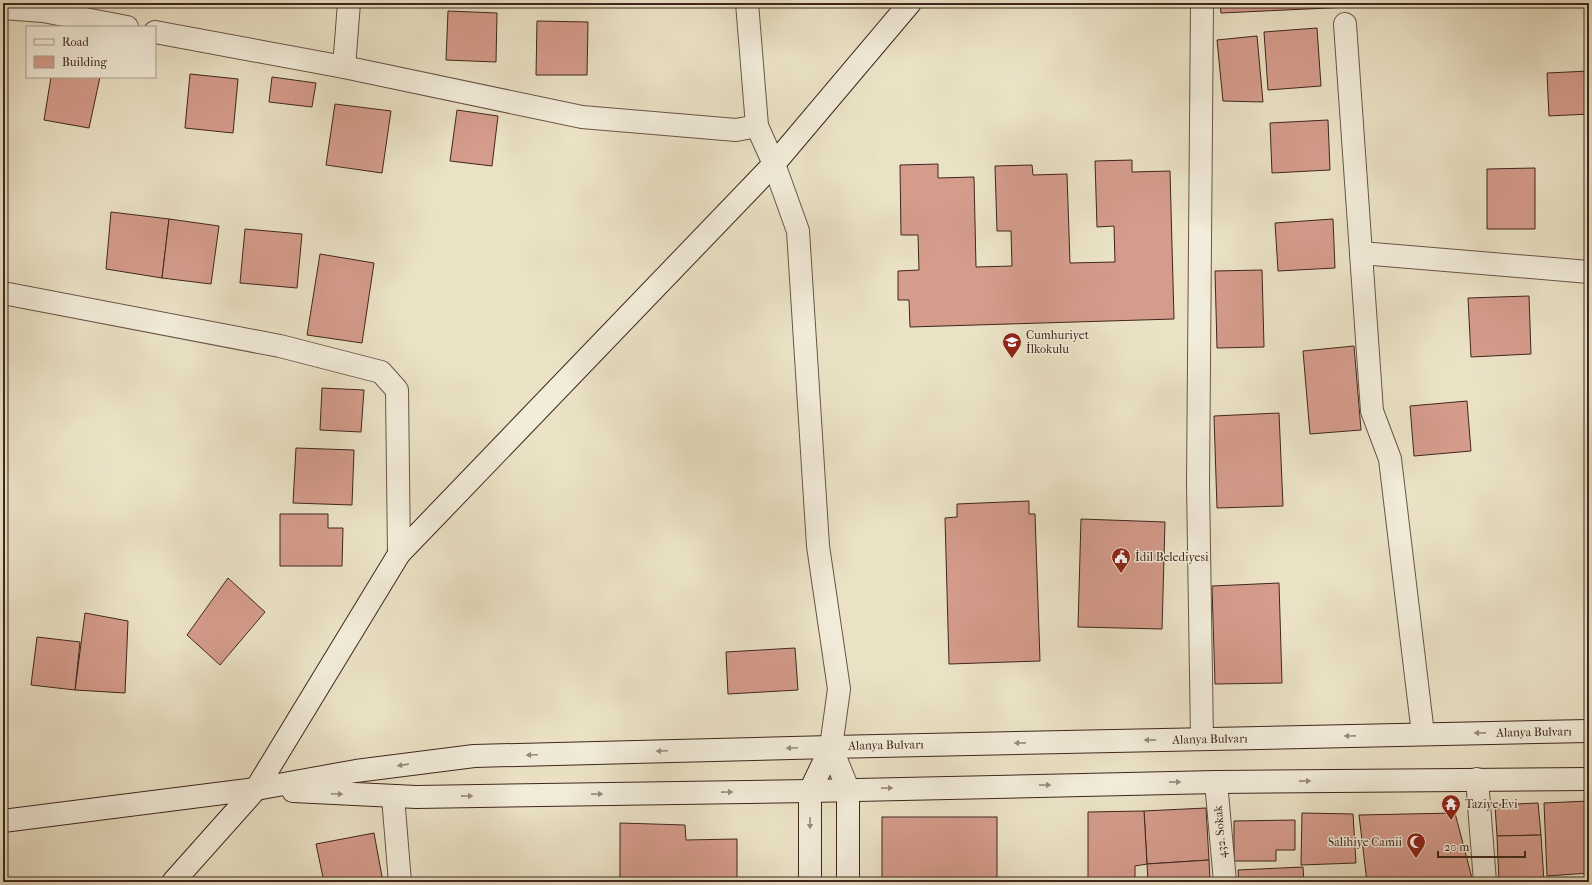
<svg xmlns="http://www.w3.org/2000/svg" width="1592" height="885" viewBox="0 0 1592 885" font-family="'IM FELL French Canon',serif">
  <rect width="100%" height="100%" fill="#ebe2c6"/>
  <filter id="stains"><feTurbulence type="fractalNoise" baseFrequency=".005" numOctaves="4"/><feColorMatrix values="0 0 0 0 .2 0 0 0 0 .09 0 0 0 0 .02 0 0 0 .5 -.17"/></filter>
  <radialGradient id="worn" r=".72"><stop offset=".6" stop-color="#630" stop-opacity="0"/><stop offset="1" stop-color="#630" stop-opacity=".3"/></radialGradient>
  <g fill="#d59c8c" stroke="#3f261d">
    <polygon points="1220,3 1350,3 1350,7 1221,13"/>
    <polygon points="448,11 497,13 496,62 446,60"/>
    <polygon points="537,21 588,22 587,75 536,75"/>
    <polygon points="1317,28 1321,86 1268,90 1264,32"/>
    <polygon points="1257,36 1263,102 1223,101 1217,40"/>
    <polygon points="1589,71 1589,114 1549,116 1547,73"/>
    <polygon points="190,74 238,79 233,133 185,128"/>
    <polygon points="51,77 100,77 89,128 44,120"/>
    <polygon points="272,77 316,83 312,107 269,102"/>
    <polygon points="335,104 391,111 382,173 326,165"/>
    <polygon points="457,110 498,116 492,166 450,161"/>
    <polygon points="1328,120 1330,170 1272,173 1270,123"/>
    <polygon points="1132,160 1132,172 1170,171 1174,319 910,327 909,300 898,300 898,271 919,270 918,235 901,235 900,165 938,164 938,178 974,177 976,267 1012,266 1011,231 997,231 995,166 1032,165 1033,175 1067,174 1070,263 1115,262 1114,226 1097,227 1095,161"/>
    <polygon points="1535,168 1535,229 1487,229 1487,169"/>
    <polygon points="111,212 169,219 162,278 106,269"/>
    <polygon points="169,219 219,226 211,284 162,278"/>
    <polygon points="1333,219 1335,268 1278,271 1275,223"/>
    <polygon points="245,229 302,234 297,288 240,283"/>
    <polygon points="320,254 374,263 362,343 307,335"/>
    <polygon points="1262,270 1264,347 1217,348 1215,271"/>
    <polygon points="1529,296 1531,354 1471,357 1468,298"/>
    <polygon points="1354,346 1361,430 1310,434 1303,351"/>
    <polygon points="322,388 364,390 361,432 320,430"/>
    <polygon points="1467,401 1471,451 1414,456 1410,406"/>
    <polygon points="1279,413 1283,506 1217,508 1214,416"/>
    <polygon points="296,448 354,450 352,505 293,503"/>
    <polygon points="1029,501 1029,514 1035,514 1040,661 949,664 945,518 957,517 957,504"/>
    <polygon points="280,514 328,514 328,528 343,528 342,566 280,566"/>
    <polygon points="1081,519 1165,522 1162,629 1078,627"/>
    <polygon points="228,578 265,612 220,665 187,635"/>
    <polygon points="1279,583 1282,683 1215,684 1212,586"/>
    <polygon points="85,613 128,621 125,693 75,690"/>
    <polygon points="37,637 80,642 75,690 31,685"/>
    <polygon points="795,648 798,690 728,694 726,652"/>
    <polygon points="1589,801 1589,873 1547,876 1544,803"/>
    <polygon points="1538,803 1541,835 1497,836 1495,805"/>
    <polygon points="1206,808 1209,860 1147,864 1144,811"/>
    <polygon points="1144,811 1147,864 1135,866 1135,882 1088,882 1088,812"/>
    <polygon points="1302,813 1353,814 1356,863 1301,865"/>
    <polygon points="1455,813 1473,882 1367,882 1359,815"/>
    <rect x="882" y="817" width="115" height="65"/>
    <polygon points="1295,820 1295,850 1276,850 1276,861 1234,861 1234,821"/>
    <polygon points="620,823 685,825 686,840 737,839 737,882 620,882"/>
    <polygon points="374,833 383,882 324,882 316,844"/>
    <polygon points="1541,835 1544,882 1499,882 1497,836"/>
    <polygon points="1209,860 1210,882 1148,882 1147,864"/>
    <polygon points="1303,867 1304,882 1239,882 1238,870"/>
  </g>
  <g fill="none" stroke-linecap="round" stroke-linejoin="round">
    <defs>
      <g id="street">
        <polyline points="747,3 757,126 774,164 798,231 818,546 839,689 831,747 848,789"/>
        <polyline points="1202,3 1198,484 1202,739"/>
        <polyline points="3,8 43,11 127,27"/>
        <polyline points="1345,24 1372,411 1390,459 1423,734"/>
        <polyline points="155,32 344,67 582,117 736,130 757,126"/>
        <polyline points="344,67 349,3"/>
        <polyline points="1361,253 1589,272"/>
        <polyline points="3,293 280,346 381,372 397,390 399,554"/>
        <polyline points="1477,779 1485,882"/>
        <polyline points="1216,782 1225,882"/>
        <polyline points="393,797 400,882"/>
      </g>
      <g id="secondary">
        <polyline points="848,789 848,882"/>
        <polyline points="293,791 416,797 810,791 1216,782 1589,779"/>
        <polyline points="3,821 256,789 356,771 474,756 831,747 1589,731"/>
        <polyline points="173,882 256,789 399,554 774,164 910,3"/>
        <polyline points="810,882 810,791 831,747"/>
      </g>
    </defs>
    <use href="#street" stroke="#6a5547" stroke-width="24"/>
    <use href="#secondary" stroke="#3f261d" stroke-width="24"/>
    <use href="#street" stroke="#f2ecda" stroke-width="22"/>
    <use href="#secondary" stroke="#f2ecda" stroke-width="22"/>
  </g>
  <defs><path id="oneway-solid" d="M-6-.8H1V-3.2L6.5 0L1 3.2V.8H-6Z"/></defs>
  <g fill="#98897c">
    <use href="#oneway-solid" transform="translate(1480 733) rotate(179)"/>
    <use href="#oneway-solid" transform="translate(1350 736) rotate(179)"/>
    <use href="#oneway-solid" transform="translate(1150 740) rotate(179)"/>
    <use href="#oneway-solid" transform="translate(1020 743) rotate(179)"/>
    <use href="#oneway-solid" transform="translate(792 748) rotate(178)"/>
    <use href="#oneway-solid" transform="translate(662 751) rotate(178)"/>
    <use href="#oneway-solid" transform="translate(532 755) rotate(178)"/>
    <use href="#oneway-solid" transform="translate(403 765) rotate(172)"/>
    <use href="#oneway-solid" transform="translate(1305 781) rotate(-1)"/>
    <use href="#oneway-solid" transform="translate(1175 782) rotate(-1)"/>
    <use href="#oneway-solid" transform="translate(1045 785) rotate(-1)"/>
    <use href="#oneway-solid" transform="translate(887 788) rotate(-1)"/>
    <use href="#oneway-solid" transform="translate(727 792) rotate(-1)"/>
    <use href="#oneway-solid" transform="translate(337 794) rotate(3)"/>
    <use href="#oneway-solid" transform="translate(597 794) rotate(-1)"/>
    <use href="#oneway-solid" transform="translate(467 796) rotate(-1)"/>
    <use href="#oneway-solid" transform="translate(810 823) rotate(90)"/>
  </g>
  <defs>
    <symbol id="school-pin" viewBox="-11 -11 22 30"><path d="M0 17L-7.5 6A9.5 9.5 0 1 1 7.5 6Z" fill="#8f2418" stroke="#f2ecda"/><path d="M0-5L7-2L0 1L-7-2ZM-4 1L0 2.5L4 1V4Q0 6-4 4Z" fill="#fff"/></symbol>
    <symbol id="civic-pin" viewBox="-11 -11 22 30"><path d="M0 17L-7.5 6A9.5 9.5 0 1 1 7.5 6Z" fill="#8f2418" stroke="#f2ecda"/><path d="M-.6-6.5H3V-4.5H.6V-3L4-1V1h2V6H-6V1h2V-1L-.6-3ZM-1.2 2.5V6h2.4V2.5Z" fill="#fff"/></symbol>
    <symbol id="temple-pin" viewBox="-11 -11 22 30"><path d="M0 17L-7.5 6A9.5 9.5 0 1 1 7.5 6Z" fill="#8f2418" stroke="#f2ecda"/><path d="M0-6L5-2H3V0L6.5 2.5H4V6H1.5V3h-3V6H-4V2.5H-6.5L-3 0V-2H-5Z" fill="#fff"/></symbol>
    <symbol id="mosque-pin" viewBox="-11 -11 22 30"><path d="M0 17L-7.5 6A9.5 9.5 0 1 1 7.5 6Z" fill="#8f2418" stroke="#f2ecda"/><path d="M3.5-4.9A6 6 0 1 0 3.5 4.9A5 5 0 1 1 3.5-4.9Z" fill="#fff"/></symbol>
  </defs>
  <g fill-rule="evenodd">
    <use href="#school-pin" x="1001" y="331" width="22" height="30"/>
    <use href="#civic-pin" x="1110" y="546" width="22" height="30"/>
    <use href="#temple-pin" x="1440" y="793" width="22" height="30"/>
    <use href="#mosque-pin" x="1405" y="831" width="22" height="30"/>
  </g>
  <g text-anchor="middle" stroke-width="3" stroke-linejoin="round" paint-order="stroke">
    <g font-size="12" fill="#3f261d" stroke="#f2ecda" text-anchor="start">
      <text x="1026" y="339">Cumhuriyet<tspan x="1026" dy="14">İlkokulu</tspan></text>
      <text x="1135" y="561">İdil Belediyesi</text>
      <text x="1465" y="808">Taziye Evi</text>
      <text x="1402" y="846" text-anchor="end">Salihiye Camii</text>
    </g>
    <g font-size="12" fill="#3f261d" stroke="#f2ecda">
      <text transform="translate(1534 732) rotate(-1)" y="4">Alanya Bulvarı</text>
      <text transform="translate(1210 739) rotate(-1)" y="4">Alanya Bulvarı</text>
      <text transform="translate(886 745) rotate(-1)" y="4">Alanya Bulvarı</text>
      <text transform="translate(1220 832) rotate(-95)" y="4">432. Sokak</text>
    </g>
  </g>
  <rect width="1592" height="885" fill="none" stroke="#ebe2c6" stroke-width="16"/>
  <rect x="4" y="4" width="1584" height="877" fill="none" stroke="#3f261d" stroke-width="2"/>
  <rect x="8" y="8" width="1576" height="869" fill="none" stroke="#3f261d"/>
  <rect x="26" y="26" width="130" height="52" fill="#f2ecda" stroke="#aa9d8e"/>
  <rect x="34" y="39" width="20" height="6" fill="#f2ecda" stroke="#aa9d8e"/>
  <text x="62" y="46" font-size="12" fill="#3f261d">Road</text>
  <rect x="34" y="56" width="20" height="12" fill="#d59c8c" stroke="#aa9d8e"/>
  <text x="62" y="66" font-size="12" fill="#3f261d">Building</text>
  <path d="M1438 851v6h87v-6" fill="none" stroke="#3f261d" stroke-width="2"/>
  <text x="1444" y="851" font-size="12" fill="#3f261d" stroke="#f2ecda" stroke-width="3" paint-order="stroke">20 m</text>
  <rect width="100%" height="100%" filter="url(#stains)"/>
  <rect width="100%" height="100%" fill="url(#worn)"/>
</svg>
